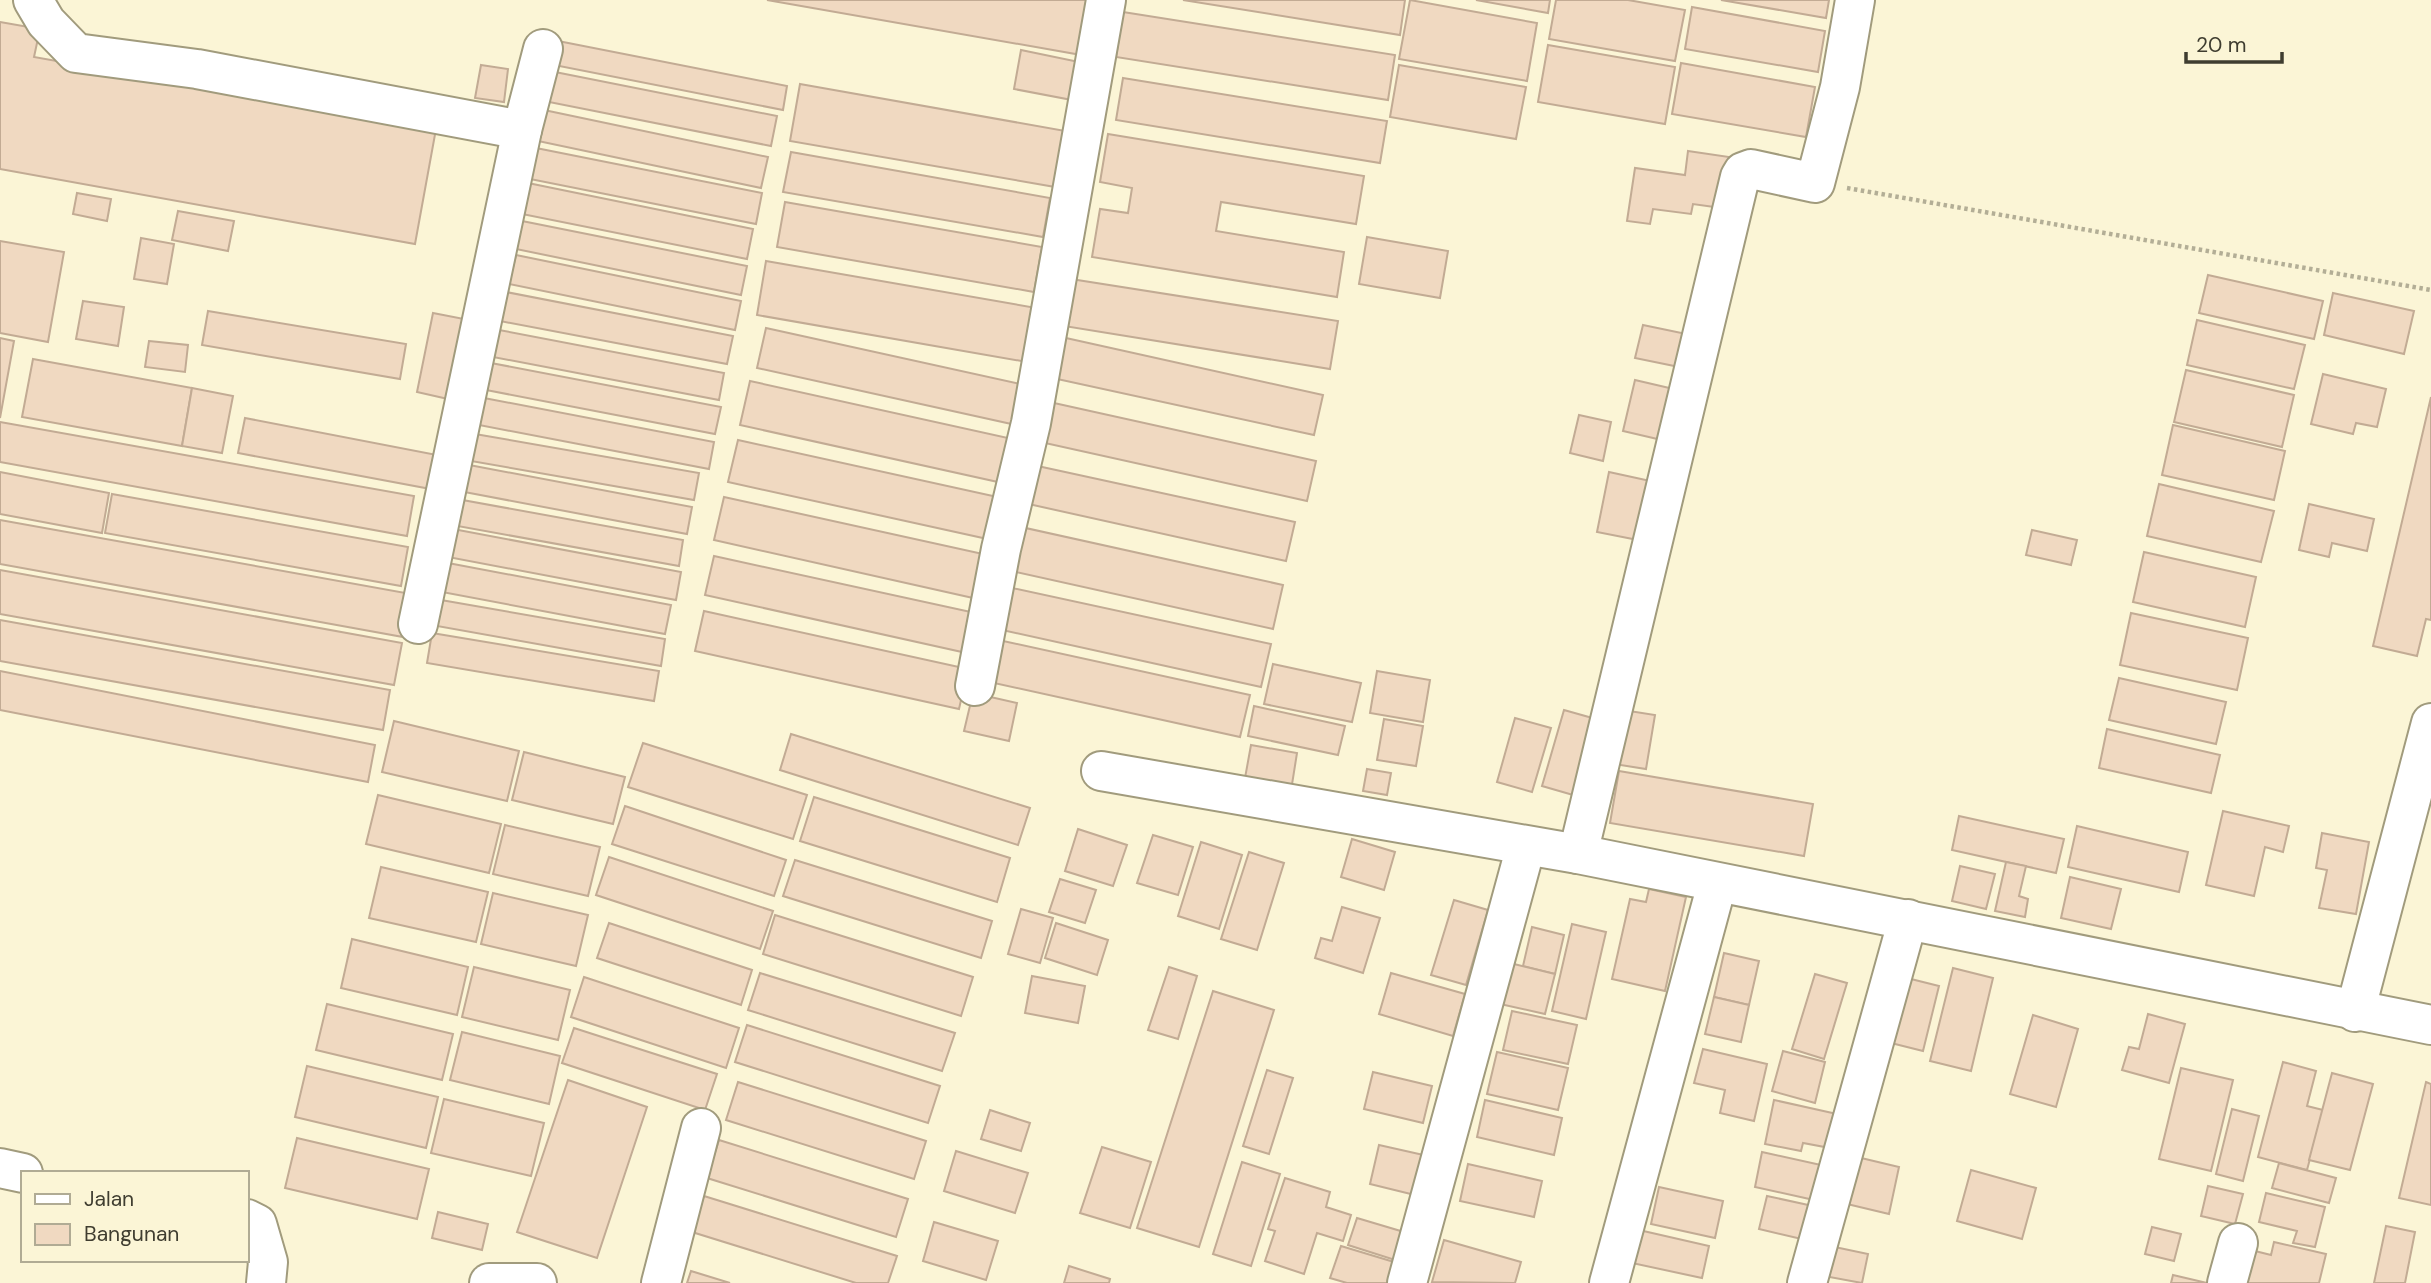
<svg xmlns="http://www.w3.org/2000/svg" width="2431" height="1283" viewBox="0 0 2431 1283" font-family="'DM Sans',sans-serif">
  <rect width="100%" height="100%" fill="#fbf5d6"/>
  <g fill="#f0d9c1" stroke="#c2ab94" stroke-width="2">
    <polygon points="767,0 1097,0 1087,56"/>
    <polygon points="1183,0 1405,0 1400,35"/>
    <polygon points="1410,0 1537,23 1527,81 1399,59"/>
    <polygon points="1476,0 1550,0 1548,13"/>
    <polygon points="1556,0 1628,0 1685,10 1675,61 1549,39"/>
    <polygon points="1721,0 1829,0 1826,18"/>
    <polygon points="1692,7 1825,31 1818,72 1685,49"/>
    <polygon points="1123,12 1395,55 1388,100 1116,57"/>
    <polygon points="0,22 40,29 34,57 436,129 415,244 0,169"/>
    <polygon points="553,40 787,86 783,110 549,64"/>
    <polygon points="1548,45 1675,67 1665,124 1538,102"/>
    <polygon points="1021,50 1079,62 1072,100 1014,89"/>
    <polygon points="1681,63 1815,87 1806,137 1672,114"/>
    <polygon points="481,65 508,69 504,102 475,98"/>
    <polygon points="1399,65 1526,87 1516,139 1390,117"/>
    <polygon points="550,71 777,116 771,146 544,101"/>
    <polygon points="1123,78 1387,121 1380,163 1116,120"/>
    <polygon points="800,84 1071,132 1061,188 790,141"/>
    <polygon points="544,110 768,157 761,188 538,141"/>
    <polygon points="1108,134 1364,176 1356,224 1221,202 1216,231 1344,252 1337,297 1092,257 1100,209 1128,213 1132,188 1100,182"/>
    <polygon points="536,148 762,193 756,224 530,179"/>
    <polygon points="1688,151 1736,158 1729,209 1693,204 1691,214 1653,209 1650,224 1627,221 1635,168 1685,175"/>
    <polygon points="791,152 1050,198 1043,237 783,192"/>
    <polygon points="528,183 753,229 747,259 522,214"/>
    <polygon points="77,193 111,199 107,221 73,214"/>
    <polygon points="785,202 1042,247 1034,292 777,247"/>
    <polygon points="178,211 234,221 228,251 172,240"/>
    <polygon points="522,221 747,266 741,295 516,249"/>
    <polygon points="1367,237 1448,251 1440,298 1359,284"/>
    <polygon points="141,238 174,244 167,284 134,279"/>
    <polygon points="0,241 64,252 48,342 0,333"/>
    <polygon points="516,255 741,301 735,330 509,284"/>
    <polygon points="766,261 1042,309 1033,363 757,315"/>
    <polygon points="2208,275 2323,301 2314,339 2199,313"/>
    <polygon points="1071,279 1338,321 1330,369 1064,326"/>
    <polygon points="506,292 733,336 727,364 500,321"/>
    <polygon points="2333,293 2414,311 2404,354 2324,335"/>
    <polygon points="83,301 124,307 118,346 76,339"/>
    <polygon points="208,311 406,344 400,379 202,345"/>
    <polygon points="433,313 464,319 448,399 417,392"/>
    <polygon points="2197,320 2305,345 2294,389 2187,365"/>
    <polygon points="1643,325 1696,336 1689,369 1635,358"/>
    <polygon points="766,328 1025,385 1016,425 757,368"/>
    <polygon points="499,330 724,373 719,400 493,357"/>
    <polygon points="1057,336 1323,395 1314,435 1048,377"/>
    <polygon points="0,338 14,341 0,418"/>
    <polygon points="149,341 188,345 185,372 145,367"/>
    <polygon points="33,359 192,388 182,446 22,417"/>
    <polygon points="491,363 721,407 715,434 486,390"/>
    <polygon points="2186,370 2294,395 2282,447 2174,422"/>
    <polygon points="2323,374 2386,389 2377,427 2356,423 2353,434 2311,424"/>
    <polygon points="1635,380 1678,390 1666,441 1623,431"/>
    <polygon points="750,381 1017,440 1007,484 740,425"/>
    <polygon points="192,388 233,396 222,453 182,446"/>
    <polygon points="2431,397 2431,620 2426,619 2417,656 2373,646"/>
    <polygon points="484,398 714,442 709,469 479,425"/>
    <polygon points="1045,401 1316,461 1307,501 1036,441"/>
    <polygon points="1579,415 1611,422 1603,461 1570,453"/>
    <polygon points="245,418 442,456 436,490 238,453"/>
    <polygon points="0,422 414,496 407,536 0,462"/>
    <polygon points="2173,425 2285,451 2274,500 2162,475"/>
    <polygon points="475,434 699,473 694,500 471,461"/>
    <polygon points="738,440 1002,498 992,540 728,482"/>
    <polygon points="464,464 692,507 687,534 459,491"/>
    <polygon points="1033,465 1295,522 1286,561 1024,503"/>
    <polygon points="0,472 109,493 102,533 0,514"/>
    <polygon points="1609,472 1655,482 1643,541 1597,532"/>
    <polygon points="2159,484 2274,511 2261,562 2147,536"/>
    <polygon points="112,494 408,547 401,586 105,533"/>
    <polygon points="724,497 992,556 982,600 714,540"/>
    <polygon points="457,499 683,540 679,566 452,525"/>
    <polygon points="2309,504 2374,519 2367,551 2332,543 2329,557 2299,550"/>
    <polygon points="0,520 411,594 403,637 0,564"/>
    <polygon points="1012,525 1283,585 1273,629 1002,569"/>
    <polygon points="453,529 681,572 676,600 448,557"/>
    <polygon points="2032,530 2077,540 2071,565 2026,555"/>
    <polygon points="2144,552 2256,577 2245,627 2133,602"/>
    <polygon points="714,556 980,614 971,654 705,595"/>
    <polygon points="448,563 671,605 665,634 442,592"/>
    <polygon points="0,570 402,643 394,685 0,614"/>
    <polygon points="1003,586 1271,644 1261,687 993,628"/>
    <polygon points="441,600 665,639 661,666 437,626"/>
    <polygon points="704,611 968,669 959,709 695,651"/>
    <polygon points="2131,613 2248,638 2237,690 2120,665"/>
    <polygon points="0,620 390,690 383,730 0,661"/>
    <polygon points="432,633 659,671 654,701 427,663"/>
    <polygon points="994,639 1250,695 1240,737 985,681"/>
    <polygon points="1273,664 1361,683 1352,722 1264,704"/>
    <polygon points="0,671 375,745 368,782 0,710"/>
    <polygon points="1377,671 1430,680 1423,722 1370,713"/>
    <polygon points="2119,678 2226,702 2216,744 2109,720"/>
    <polygon points="973,693 1017,703 1009,741 964,731"/>
    <polygon points="1254,706 1345,726 1338,755 1248,736"/>
    <polygon points="1564,710 1603,721 1580,797 1542,786"/>
    <polygon points="1623,710 1655,715 1646,769 1614,764"/>
    <polygon points="1515,718 1551,728 1532,792 1497,782"/>
    <polygon points="1384,719 1423,726 1416,766 1377,760"/>
    <polygon points="394,721 519,751 507,801 382,772"/>
    <polygon points="2107,729 2220,755 2211,793 2099,768"/>
    <polygon points="791,734 1030,808 1018,845 780,770"/>
    <polygon points="643,743 807,795 793,839 628,787"/>
    <polygon points="1251,745 1297,753 1290,797 1243,789"/>
    <polygon points="524,752 625,777 613,824 512,800"/>
    <polygon points="1367,769 1391,773 1387,795 1363,791"/>
    <polygon points="1619,771 1813,804 1804,856 1610,823"/>
    <polygon points="378,795 501,824 489,873 366,844"/>
    <polygon points="814,797 1010,858 997,902 800,841"/>
    <polygon points="625,806 786,860 774,896 612,844"/>
    <polygon points="2223,811 2289,826 2283,852 2265,847 2254,896 2206,885"/>
    <polygon points="1959,816 2064,839 2056,873 1952,850"/>
    <polygon points="505,825 600,847 588,896 493,874"/>
    <polygon points="2077,826 2188,852 2179,892 2068,867"/>
    <polygon points="1078,829 1127,845 1113,886 1065,871"/>
    <polygon points="2322,833 2369,842 2356,914 2319,908 2327,870 2316,868"/>
    <polygon points="1153,835 1193,847 1178,895 1137,883"/>
    <polygon points="1352,839 1395,852 1384,890 1341,877"/>
    <polygon points="1201,842 1242,855 1219,929 1178,916"/>
    <polygon points="1249,852 1284,863 1257,950 1221,939"/>
    <polygon points="609,857 773,911 760,949 596,895"/>
    <polygon points="795,860 992,921 981,958 783,896"/>
    <polygon points="2006,862 2026,866 2019,896 2028,899 2025,917 1995,911"/>
    <polygon points="1960,866 1995,874 1986,909 1952,901"/>
    <polygon points="381,867 488,892 476,942 369,918"/>
    <polygon points="2070,877 2121,889 2111,929 2061,918"/>
    <polygon points="1060,879 1096,890 1085,923 1049,912"/>
    <polygon points="1649,889 1686,897 1665,991 1612,979 1630,899 1646,902"/>
    <polygon points="493,893 588,915 576,966 481,944"/>
    <polygon points="1454,900 1488,910 1466,985 1431,975"/>
    <polygon points="1342,907 1380,918 1363,973 1315,958 1321,938 1332,941"/>
    <polygon points="1021,909 1053,918 1040,963 1008,954"/>
    <polygon points="775,915 973,977 961,1016 763,954"/>
    <polygon points="609,923 752,970 741,1005 597,958"/>
    <polygon points="1056,923 1108,940 1097,975 1045,958"/>
    <polygon points="1572,924 1606,932 1586,1019 1552,1011"/>
    <polygon points="1532,927 1564,935 1555,974 1523,966"/>
    <polygon points="352,939 468,967 457,1015 341,988"/>
    <polygon points="1724,953 1759,961 1749,1005 1714,997"/>
    <polygon points="1510,963 1555,974 1545,1014 1500,1004"/>
    <polygon points="474,967 570,990 558,1040 462,1017"/>
    <polygon points="1169,967 1197,976 1178,1039 1148,1030"/>
    <polygon points="1953,968 1993,978 1971,1071 1930,1061"/>
    <polygon points="760,973 955,1033 942,1071 748,1010"/>
    <polygon points="1391,973 1465,994 1453,1036 1379,1014"/>
    <polygon points="1815,974 1847,983 1824,1059 1792,1049"/>
    <polygon points="1032,976 1085,986 1078,1023 1025,1013"/>
    <polygon points="1899,976 1939,986 1923,1051 1883,1041"/>
    <polygon points="584,977 739,1028 726,1068 571,1017"/>
    <polygon points="1213,991 1274,1010 1199,1247 1137,1228"/>
    <polygon points="1714,997 1749,1005 1741,1042 1705,1034"/>
    <polygon points="327,1004 453,1034 442,1080 316,1050"/>
    <polygon points="1512,1011 1577,1025 1568,1064 1503,1050"/>
    <polygon points="2148,1014 2185,1024 2169,1083 2122,1070 2129,1047 2139,1049"/>
    <polygon points="2033,1015 2078,1029 2056,1107 2010,1094"/>
    <polygon points="747,1025 940,1086 928,1123 735,1062"/>
    <polygon points="574,1028 717,1074 705,1110 562,1063"/>
    <polygon points="462,1032 560,1056 549,1104 450,1080"/>
    <polygon points="1703,1049 1767,1064 1754,1121 1720,1113 1725,1090 1694,1083"/>
    <polygon points="1783,1051 1825,1062 1815,1103 1772,1091"/>
    <polygon points="1497,1052 1568,1068 1558,1110 1487,1094"/>
    <polygon points="2283,1062 2316,1071 2307,1106 2323,1110 2307,1170 2258,1157"/>
    <polygon points="307,1066 438,1097 426,1148 295,1117"/>
    <polygon points="2181,1068 2233,1080 2211,1171 2159,1159"/>
    <polygon points="1267,1070 1293,1078 1269,1154 1243,1146"/>
    <polygon points="1373,1072 1432,1086 1423,1123 1364,1109"/>
    <polygon points="2332,1073 2373,1084 2350,1170 2309,1160"/>
    <polygon points="568,1080 647,1107 597,1258 517,1232"/>
    <polygon points="738,1082 926,1141 914,1179 726,1120"/>
    <polygon points="2426,1082 2431,1084 2431,1205 2399,1198"/>
    <polygon points="444,1099 544,1123 531,1176 431,1153"/>
    <polygon points="1485,1100 1562,1118 1554,1155 1477,1137"/>
    <polygon points="1774,1100 1837,1114 1830,1148 1803,1143 1801,1151 1765,1144"/>
    <polygon points="2232,1109 2259,1116 2243,1181 2216,1174"/>
    <polygon points="990,1110 1030,1123 1021,1151 981,1139"/>
    <polygon points="297,1138 429,1169 417,1219 285,1188"/>
    <polygon points="719,1140 908,1199 896,1237 707,1178"/>
    <polygon points="1379,1145 1428,1156 1419,1196 1370,1184"/>
    <polygon points="1102,1147 1151,1162 1130,1228 1080,1213"/>
    <polygon points="956,1151 1028,1173 1015,1213 944,1191"/>
    <polygon points="1762,1152 1821,1165 1814,1200 1755,1187"/>
    <polygon points="1857,1157 1899,1167 1889,1214 1847,1204"/>
    <polygon points="1242,1162 1280,1174 1251,1266 1213,1254"/>
    <polygon points="2279,1163 2336,1178 2329,1203 2272,1188"/>
    <polygon points="1468,1164 1542,1181 1534,1217 1460,1201"/>
    <polygon points="1971,1170 2036,1188 2022,1239 1957,1221"/>
    <polygon points="1285,1178 1330,1192 1326,1207 1351,1215 1343,1241 1317,1233 1304,1274 1265,1261 1275,1231 1268,1229"/>
    <polygon points="2208,1186 2243,1194 2235,1224 2201,1216"/>
    <polygon points="1659,1187 1723,1201 1715,1238 1651,1224"/>
    <polygon points="2266,1193 2325,1207 2315,1247 2293,1243 2297,1231 2259,1222"/>
    <polygon points="704,1196 897,1256 888,1283 856,1283 692,1232"/>
    <polygon points="1767,1196 1813,1206 1806,1240 1759,1229"/>
    <polygon points="438,1212 488,1224 482,1250 432,1238"/>
    <polygon points="1357,1218 1404,1232 1395,1260 1348,1245"/>
    <polygon points="934,1222 998,1241 986,1280 923,1261"/>
    <polygon points="2386,1226 2415,1232 2405,1283 2374,1283"/>
    <polygon points="2152,1227 2181,1234 2174,1261 2145,1254"/>
    <polygon points="1639,1230 1709,1246 1702,1278 1632,1263"/>
    <polygon points="1444,1240 1521,1262 1515,1283 1432,1282"/>
    <polygon points="2274,1242 2326,1254 2319,1283 2243,1283 2251,1250 2271,1255"/>
    <polygon points="1341,1246 1394,1262 1388,1283 1347,1283 1330,1278"/>
    <polygon points="1830,1246 1868,1254 1862,1283 1824,1276"/>
    <polygon points="1069,1266 1110,1279 1109,1283 1064,1283"/>
    <polygon points="691,1271 730,1283 687,1283"/>
    <polygon points="2173,1275 2207,1283 2171,1283"/>
  </g>
  <g fill="none" stroke-linecap="round" stroke-linejoin="round">
    <defs>
      <g id="minor">
        <polyline points="33,0 46,22 76,53 197,69 522,130"/>
        <polyline points="418,624 522,130 543,49"/>
        <polyline points="975,686 1001,549 1031,423 1106,0"/>
        <polyline points="1101,771 1578,854 2431,1025"/>
        <polyline points="1578,854 1740,177 1743,172 1751,169 1815,183 1840,87 1855,0"/>
        <polyline points="2355,1012 2431,723"/>
        <polyline points="0,1168 23,1173"/>
        <polyline points="247,1219 257,1224 268,1262 266,1283"/>
        <polyline points="489,1283 537,1283"/>
        <polyline points="661,1283 701,1128"/>
        <polyline points="1407,1283 1526,846"/>
        <polyline points="1609,1283 1717,884"/>
        <polyline points="1807,1283 1908,919"/>
        <polyline points="2227,1283 2238,1243"/>
      </g>
    </defs>
    <use href="#minor" stroke="#a19b7d" stroke-width="42"/>
    <polyline stroke="#b3ae96" stroke-width="4.5" stroke-dasharray="3.5 3.5" stroke-linecap="butt" points="1847,188 2431,290"/>
    <use href="#minor" stroke="#fff" stroke-width="38"/>
  </g>
  <rect x="21" y="1171" width="228" height="91" fill="#fbf5d6" stroke="#b0ab94" stroke-width="2"/>
  <rect x="35" y="1194" width="35" height="10" fill="#ffffff" stroke="#b0ab94" stroke-width="2"/>
  <text x="84" y="1206" font-size="21" fill="#3f3d30">Jalan</text>
  <rect x="35" y="1224" width="35" height="21" fill="#f0d9c1" stroke="#b0ab94" stroke-width="2"/>
  <text x="84" y="1241" font-size="21" fill="#3f3d30">Bangunan</text>
  <path d="M2186 52v10h96v-10" fill="none" stroke="#3f3d30" stroke-width="3.5"/>
  <text x="2196" y="52" font-size="21" fill="#3f3d30" stroke="#fbf5d6" stroke-width="5" paint-order="stroke">20 m</text>
</svg>
